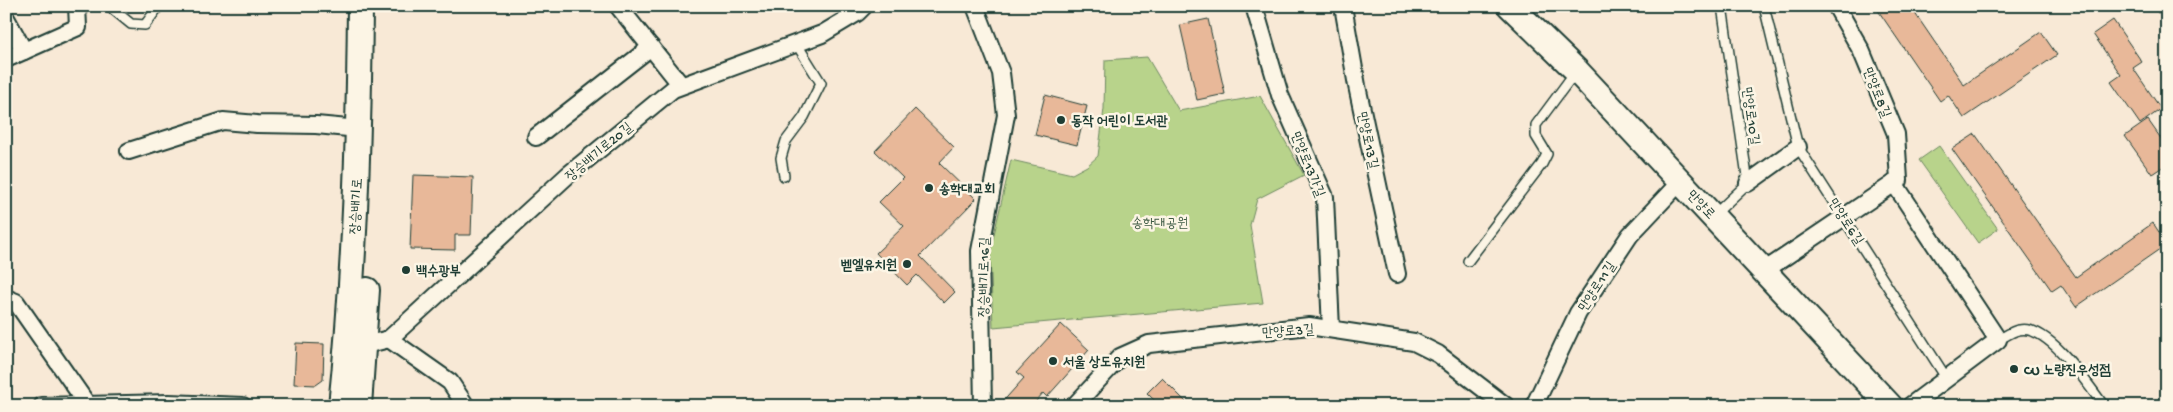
<svg xmlns="http://www.w3.org/2000/svg" width="2173" height="412" viewBox="0 0 2173 412" font-family="'Gochi Hand','Poor Story',sans-serif">
  <rect width="100%" height="100%" fill="#f8e9d6"/>
  <filter id="ink" filterUnits="userSpaceOnUse"><feTurbulence type="fractalNoise" baseFrequency=".02" numOctaves="2"/><feDisplacementMap in="SourceGraphic" scale="10" xChannelSelector="R" yChannelSelector="G"/><feConvolveMatrix kernelMatrix="1 2 1 2 8 2 1 2 1" color-interpolation-filters="sRGB"/></filter>
  <g filter="url(#ink)">
    <g fill="#b8d38b" stroke="#6c8860">
      <polygon points="1147,57 1179,111 1260,96 1304,175 1257,199 1250,225 1263,303 993,327 990,252 1011,160 1072,174 1087,166 1098,156 1104,109 1105,60"/>
      <polygon points="1939,146 1998,229 1978,243 1919,160"/>
    </g>
    <g fill="#e8b899" stroke="#1f3d34">
      <polygon points="1875,6 1910,6 1964,85 2041,32 2057,55 1964,118 1948,95 1940,101"/>
      <polygon points="1208,19 1225,94 1197,100 1180,25"/>
      <polygon points="2113,20 2142,62 2133,68 2161,109 2140,124 2111,82 2121,75 2093,34"/>
      <polygon points="1045,95 1087,106 1077,145 1035,135"/>
      <polygon points="915,109 954,147 939,163 976,199 920,256 955,292 944,303 917,275 907,285 876,253 904,226 879,202 903,178 875,151"/>
      <polygon points="2148,120 2167,147 2167,164 2152,174 2125,136"/>
      <polygon points="1975,134 2076,277 2153,223 2167,244 2076,307 2061,285 2052,291 1952,149"/>
      <polygon points="413,175 473,177 471,235 455,235 455,250 410,249"/>
      <polygon points="1061,324 1089,350 1047,397 1043,393 1032,406 999,406 1024,378 1017,372"/>
      <polygon points="296,343 324,344 323,380 316,385 294,384"/>
      <polygon points="1162,378 1190,406 1160,406 1147,393"/>
    </g>
    <g fill="none" stroke-linecap="round" stroke-linejoin="round">
      <defs>
        <g id="lane">
          <polyline points="109,6 131,24 145,25 159,6"/>
          <polyline points="1764,6 1798,147 1947,379"/>
          <polyline points="784,176 781,158 786,141 804,117 821,83 796,43"/>
          <polyline points="1714,215 1748,183 1722,6"/>
          <polyline points="1468,261 1542,164 1547,154 1536,136 1536,125 1576,71"/>
          <path d="M1998 340C2004 337 2012 331 2019 330 2048 323 2089 386 2104 406"/>
        </g>
        <g id="street">
          <polyline points="618,6 681,85"/>
          <polyline points="975,6 1001,73 1006,115 980,251 983,406"/>
          <polyline points="1254,6 1280,95 1325,197 1331,329"/>
          <polyline points="1343,6 1357,86 1397,274"/>
          <polyline points="2165,6 2167,7"/>
          <polyline points="6,18 24,51"/>
          <polyline points="6,59 78,27 77,6"/>
          <polyline points="536,137 651,47"/>
          <polyline points="129,151 223,121 257,124 316,125 359,129"/>
          <polyline points="1748,183 1798,147"/>
          <polyline points="1894,183 1998,340 1910,406"/>
          <polyline points="1764,271 1899,180 1896,134 1861,50 1836,6"/>
          <polyline points="6,298 16,302 87,404"/>
          <polyline points="389,339 450,382 466,406"/>
          <polyline points="365,345 389,339 568,175 673,89 822,34 857,13 864,6"/>
          <polyline points="42,406 169,403 243,406"/>
          <polyline points="1074,406 1120,357 1149,344 1309,326 1414,342 1438,354 1506,406"/>
          <polyline points="1534,406 1578,313 1630,235 1681,181"/>
        </g>
        <g id="secondary">
          <polyline points="1510,6 1576,70 1890,406"/>
          <path d="M341 406C355 273 359 139 360 6"/>
          <polyline points="359,406 367,290"/>
        </g>
      </defs>
      <use href="#lane" stroke="#1f3d34" stroke-width="12"/>
      <use href="#street" stroke="#1f3d34" stroke-width="20"/>
      <use href="#secondary" stroke="#1f3d34" stroke-width="28"/>
      <use href="#lane" stroke="#fcf5e5" stroke-width="9"/>
      <use href="#street" stroke="#fcf5e5" stroke-width="16"/>
      <use href="#secondary" stroke="#fcf5e5" stroke-width="24"/>
    </g>
  </g>
  <g fill="#1f3d34" stroke="#fcf5e5" stroke-width="2">
    <circle cx="1061" cy="120" r="5"/>
    <circle cx="929" cy="188" r="5"/>
    <circle cx="907" cy="264" r="5"/>
    <circle cx="406" cy="270" r="5"/>
    <circle cx="1053" cy="361" r="5"/>
    <circle cx="2014" cy="369" r="5"/>
  </g>
  <g text-anchor="middle" stroke-width="5" stroke-linejoin="round" paint-order="stroke">
    <g font-size="14" fill="#1f3d34" stroke="#fcf5e5">
      <text transform="translate(1878 92) rotate(68)" y="5">만양로8길</text>
      <text transform="translate(1752 116) rotate(82)" y="5">만양로10길</text>
      <text transform="translate(1369 140) rotate(78)" y="5">만양로13길</text>
      <text transform="translate(598 151) rotate(-40)" y="5">장승배기로20길</text>
      <text transform="translate(1309 164) rotate(68)" y="5">만양로13가길</text>
      <text transform="translate(1702 204) rotate(47)" y="5">만양로</text>
      <text transform="translate(355 206) rotate(-87)" y="5">장승배기로</text>
      <text transform="translate(1847 221) rotate(57)" y="5">만양로6길</text>
      <text transform="translate(983 277) rotate(-89)" y="5">장승배기로16길</text>
      <text transform="translate(1596 286) rotate(-57)" y="5">만양로11길</text>
      <text transform="translate(1288 330) rotate(-4)" y="5">만양로3길</text>
    </g>
    <g font-size="14" font-weight="bold" fill="#1f3d34" stroke="#fcf5e5" text-anchor="start">
      <text x="1071" y="125">동작 어린이 도서관</text>
      <text x="939" y="193">송학대교회</text>
      <text x="897" y="269" text-anchor="end">벧엘유치원</text>
      <text x="416" y="275">백수광부</text>
      <text x="1063" y="366">서울 상도유치원</text>
      <text x="2024" y="374">CU 노량진우성점</text>
    </g>
    <g font-size="14" fill="#3e5b45" stroke="#fcf5e5">
      <text x="1160" y="227">송학대공원</text>
    </g>
  </g>
  <rect width="2173" height="412" fill="none" stroke="#fcf5e5" stroke-width="25"/>
  <rect x="12" y="12" width="2148" height="387" fill="none" stroke="#1f3d34" stroke-width="2" filter="url(#ink)"/>
</svg>
